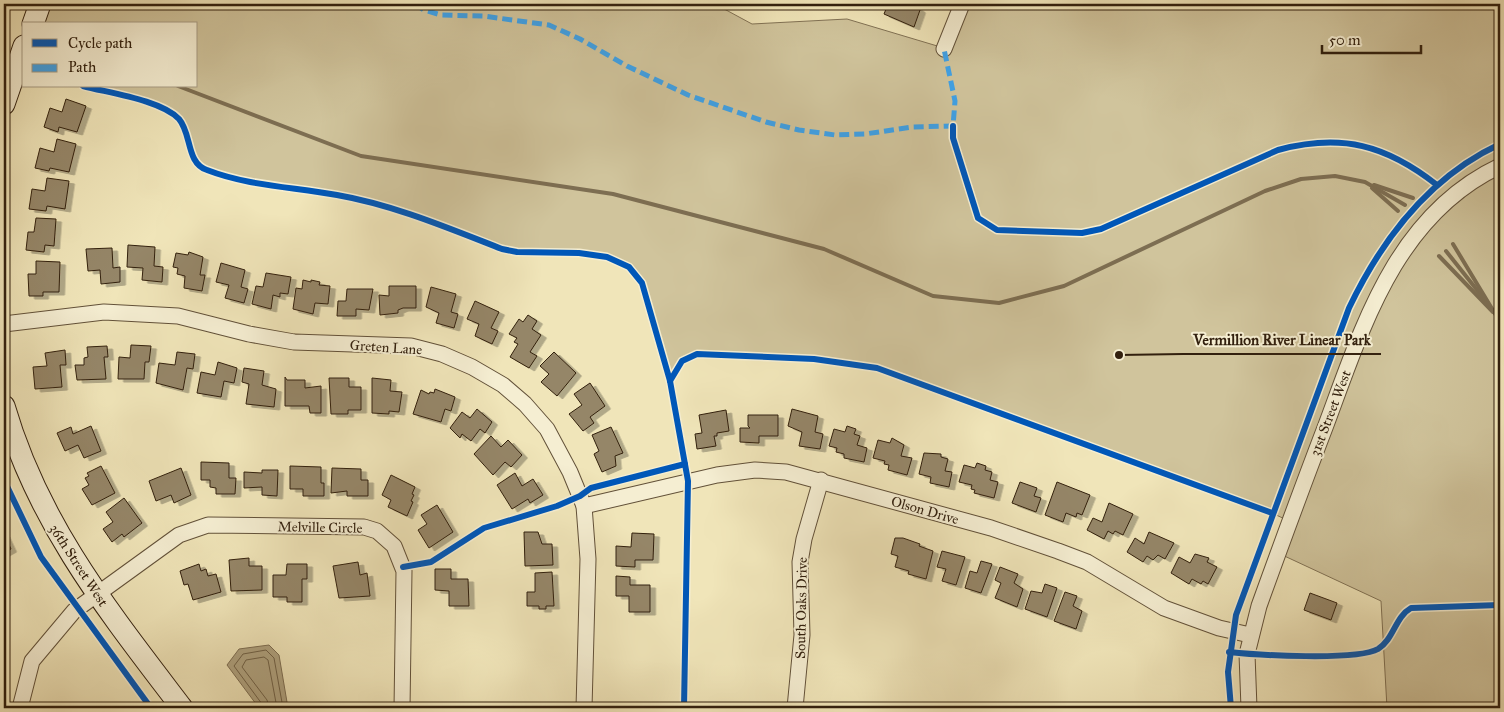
<svg xmlns="http://www.w3.org/2000/svg" width="1504" height="712" viewBox="0 0 1504 712" font-family="'IM FELL Great Primer',serif">
  <defs>
    <filter id="shadow"><feDropShadow dx="5.5" dy="3" stdDeviation="0" flood-color="#0004"/></filter>
  </defs>
  <rect width="100%" height="100%" fill="#f0e5b9"/>
  <filter id="stains"><feTurbulence type="fractalNoise" baseFrequency=".004" numOctaves="4"/><feColorMatrix values="0 0 0 0 .2 0 0 0 0 .09 0 0 0 0 .02 0 0 0 .5 -.17"/></filter>
  <radialGradient id="worn" r=".72"><stop offset=".6" stop-color="#630" stop-opacity="0"/><stop offset="1" stop-color="#630" stop-opacity=".3"/></radialGradient>
  <path fill="#d0c49c" stroke="#817255" d="M40 4H715L752 24 847 19 944 48 962 4H1500V708H1387L1381 601 1278 553 1289 521 1272 513 877 368 814 359 697 354 682 361 670 381C662 353 650 284 629 267 616 256 594 254 578 253 553 251 527 254 502 249 448 228 394 205 337 195 294 187 248 186 207 170 186 163 192 134 179 120 161 100 109 93 83 86H196V24H33Z"/>
  <polygon fill="#afa27f" stroke="#7d6e52" points="269,645 279,655 288,708 259,708 227,665 239,649"/>
  <g fill="none" stroke-linecap="round" stroke-linejoin="round">
    <g stroke="#706146" stroke-width="1">
      <polyline points="262,708 262,704 234,666 243,654 266,650 274,658 283,708"/>
      <polyline points="269,708 267,700 242,667 246,660 264,657 268,660 277,708"/>
    </g>
    <g stroke="#7d6e52" stroke-width="4">
      <polyline points="178,86 361,156 613,194 824,249 933,296 999,303 1064,286 1265,191 1301,179 1335,176 1365,182 1405,205"/>
      <polyline points="1374,185 1413,198"/>
      <polyline points="1372,188 1398,211"/>
      <polyline points="1453,244 1500,322"/>
      <polyline points="1446,251 1485,300"/>
      <polyline points="1439,256 1493,312"/>
    </g>
  </g>
  <g fill="#958667" stroke="#32200e" filter="url(#shadow)">
    <polygon points="888,4 917,4 916,7 920,10 914,27 884,14"/>
    <polygon points="66,99 86,106 77,132 59,127 58,132 44,127 50,108 62,112"/>
    <polygon points="57,139 76,144 69,172 50,168 49,171 35,168 40,148 54,152"/>
    <polygon points="47,178 69,181 65,209 47,206 46,211 29,209 32,189 45,191"/>
    <polygon points="36,218 56,219 54,246 45,245 44,252 26,250 28,232 34,232"/>
    <polygon points="128,245 155,247 154,266 163,267 162,282 142,280 143,268 127,267"/>
    <polygon points="112,248 113,268 120,267 120,282 101,284 100,270 88,271 86,249"/>
    <polygon points="189,252 203,257 200,275 205,275 202,291 184,288 185,276 177,274 178,268 173,267 176,253 188,255"/>
    <polygon points="36,261 60,262 59,292 43,292 43,296 29,296 28,274 36,274"/>
    <polygon points="221,263 245,270 241,287 248,289 244,303 225,298 229,285 216,282"/>
    <polygon points="266,273 291,277 288,294 280,293 280,297 273,295 271,309 252,304 256,286 263,287"/>
    <polygon points="303,280 311,282 311,280 320,282 319,285 330,286 328,304 315,303 313,314 293,309 296,288 302,289"/>
    <polygon points="389,286 416,286 416,308 403,308 398,310 398,313 380,315 379,295 389,296"/>
    <polygon points="431,287 456,294 451,312 458,314 454,328 436,323 439,313 426,307"/>
    <polygon points="347,289 373,289 369,310 356,309 356,316 337,316 338,301 346,301"/>
    <polygon points="475,301 499,312 491,328 498,331 492,344 475,336 479,324 467,319"/>
    <polygon points="528,315 537,321 532,329 541,335 530,352 537,356 529,368 510,357 518,344 514,342 517,338 509,334 519,319 523,322"/>
    <polygon points="131,345 151,346 149,362 145,362 144,379 118,379 119,357 130,358"/>
    <polygon points="107,346 108,357 104,357 106,379 77,380 75,365 84,365 84,358 88,357 87,347"/>
    <polygon points="65,350 66,365 60,365 62,387 35,389 33,367 47,366 45,353"/>
    <polygon points="177,352 195,354 193,369 187,368 183,390 156,383 159,363 175,365"/>
    <polygon points="554,352 576,373 557,396 541,382 549,374 540,366"/>
    <polygon points="218,362 237,368 234,383 224,381 221,397 197,393 201,372 215,375"/>
    <polygon points="244,368 264,371 262,385 276,389 274,407 246,404 249,384 242,382"/>
    <polygon points="285,377 287,380 305,380 305,388 321,386 321,413 310,413 309,406 285,406"/>
    <polygon points="329,378 349,378 349,387 361,387 361,410 348,410 348,414 331,414"/>
    <polygon points="372,378 391,380 390,391 402,392 399,412 389,411 389,414 372,413"/>
    <polygon points="590,383 605,406 590,417 594,423 583,431 569,414 582,405 574,394"/>
    <polygon points="435,389 455,397 451,411 445,409 441,422 413,414 421,390 429,394 430,392 434,393"/>
    <polygon points="477,409 492,422 485,433 480,429 471,441 462,434 460,438 450,428 462,412 470,418"/>
    <polygon points="792,409 818,416 815,432 823,434 820,449 799,446 802,432 788,426"/>
    <polygon points="726,410 729,431 717,433 717,436 714,436 716,446 697,449 695,434 702,433 699,415"/>
    <polygon points="748,415 778,415 778,436 759,436 759,443 740,442 740,428 750,428 748,426"/>
    <polygon points="91,426 101,451 84,458 78,445 65,451 57,433 71,427 73,434"/>
    <polygon points="847,426 856,429 854,434 860,436 857,445 867,448 864,462 844,458 844,454 836,452 837,448 829,446 834,429 845,432"/>
    <polygon points="611,427 623,453 615,456 616,466 602,472 594,454 599,451 592,435"/>
    <polygon points="491,436 501,447 508,440 522,455 511,467 505,462 493,475 474,454"/>
    <polygon points="892,438 904,445 901,456 912,458 907,475 888,470 889,465 884,464 885,461 873,458 878,440 890,443"/>
    <polygon points="924,453 941,454 941,457 948,459 945,471 952,472 949,487 930,483 931,477 919,474"/>
    <polygon points="201,462 229,463 229,478 236,478 235,494 216,494 216,488 210,487 210,480 201,480"/>
    <polygon points="977,463 986,466 985,470 992,472 990,480 998,482 994,498 974,493 975,490 971,489 972,485 959,482 964,465 975,468"/>
    <polygon points="101,466 115,493 92,505 82,489 89,485 85,478 89,476 87,473"/>
    <polygon points="290,466 321,467 321,483 324,483 324,496 303,496 303,489 290,489"/>
    <polygon points="181,468 191,495 174,503 171,495 156,501 149,481"/>
    <polygon points="332,468 361,469 361,480 368,480 368,496 347,496 347,491 331,493"/>
    <polygon points="262,470 278,470 277,496 262,495 262,487 244,488 244,472 262,473"/>
    <polygon points="515,473 522,486 533,479 543,495 530,503 528,499 512,509 497,485"/>
    <polygon points="391,475 415,487 412,494 414,495 411,501 413,502 407,516 388,507 391,500 382,495"/>
    <polygon points="1020,482 1037,488 1034,496 1041,498 1036,512 1012,503"/>
    <polygon points="1057,482 1090,495 1082,515 1077,513 1076,517 1066,513 1063,522 1045,515"/>
    <polygon points="124,498 142,523 124,537 122,534 112,542 103,529 113,522 106,512"/>
    <polygon points="1109,503 1133,514 1123,535 1115,531 1113,534 1108,531 1104,539 1087,530 1093,518 1102,522"/>
    <polygon points="437,505 453,532 429,548 418,530 427,524 421,515"/>
    <polygon points="524,532 538,532 542,544 552,544 553,565 525,566"/>
    <polygon points="1149,532 1174,543 1165,559 1158,555 1153,560 1147,556 1143,562 1127,552 1135,538 1144,544"/>
    <polygon points="632,533 654,534 653,560 635,560 635,567 616,566 616,546 631,547"/>
    <polygon points="4,534 11,549 4,553"/>
    <polygon points="895,538 903,538 920,544 919,546 933,551 926,579 908,574 909,571 895,567 898,556 891,554"/>
    <polygon points="942,551 965,557 956,585 942,581 946,569 937,567"/>
    <polygon points="1195,554 1209,558 1207,562 1217,567 1208,584 1203,581 1201,584 1192,579 1189,584 1171,573 1179,557 1190,563"/>
    <polygon points="249,558 249,566 262,566 262,590 231,591 229,560"/>
    <polygon points="981,561 992,564 981,593 965,588 970,571 977,573"/>
    <polygon points="358,562 360,575 367,573 370,596 339,598 333,566"/>
    <polygon points="199,564 201,571 206,569 208,576 216,574 221,592 193,600 188,584 184,585 180,571"/>
    <polygon points="287,564 307,564 307,579 302,579 302,602 287,602 287,597 273,597 273,575 286,575"/>
    <polygon points="1000,567 1018,574 1014,583 1023,589 1017,607 995,598 1001,583 995,580"/>
    <polygon points="435,569 451,569 451,579 468,579 469,606 449,606 449,591 435,590"/>
    <polygon points="552,572 554,606 546,606 546,609 539,609 539,606 527,606 527,592 535,592 535,573"/>
    <polygon points="616,576 630,577 630,585 650,585 650,612 629,612 629,596 616,596"/>
    <polygon points="1045,584 1057,588 1047,617 1025,609 1031,591 1042,593"/>
    <polygon points="1065,592 1077,596 1073,606 1082,611 1076,629 1054,621"/>
    <polygon points="1310,593 1337,603 1331,620 1304,610"/>
  </g>
  <g fill="none" stroke-linecap="round" stroke-linejoin="round">
    <defs>
      <g id="street">
        <polyline points="944,49 962,4"/>
        <polyline points="4,324 104,312 178,316 249,334 294,342 411,346 442,354 472,367 503,385 525,404 547,429 570,472 584,506 588,559 584,708"/>
        <polyline points="584,506 717,475 755,470 786,472 991,528 1058,551 1087,562 1164,608 1219,628 1250,635"/>
        <polyline points="20,708 32,661 74,611 179,535 208,525 364,527 377,531 394,546 404,571 402,708"/>
        <polyline points="795,708 802,635 800,562 804,539 821,480"/>
        <path d="M1249 708 1247 654 1259 606C1281 545 1303 485 1326 425 1363 326 1396 215 1500 166"/>
      </g>
      <g id="secondary">
        <polyline points="33,24 40,4"/>
        <polyline points="4,104 24,46"/>
        <path d="M4 406C38 524 109 612 182 708"/>
      </g>
    </defs>
    <use href="#street" stroke="#625139" stroke-width="17"/>
    <use href="#secondary" stroke="#32200e" stroke-width="23"/>
    <use href="#street" stroke="#f5eed2" stroke-width="15"/>
    <use href="#secondary" stroke="#f5eed2" stroke-width="21"/>
    <polyline stroke="#3ea2e9" stroke-width="5" stroke-dasharray="10 5" stroke-linecap="butt" points="415,4 424,10 441,15 483,16 549,25 580,39 627,66 688,95 766,122 799,130 835,135 865,134 912,127 953,126 955,101 944,49"/>
    <defs>
      <g id="cycleway">
        <path d="M83 86C109 93 161 100 179 119 192 134 186 163 207 170 248 186 294 187 337 195 394 205 448 228 502 249L517 252 579 253 607 257 629 267 642 283 670 381 688 481 684 708"/>
        <path d="M953 126V138L978 218 997 230 1082 233 1101 229 1278 150C1342 133 1386 145 1437 185"/>
        <polyline points="670,381 682,361 697,354 814,359 877,368 1272,513"/>
        <polyline points="4,480 41,557 151,708"/>
        <polyline points="403,567 431,562 484,528 557,506 580,496 591,488 685,464"/>
        <path d="M1229 652C1256 655 1357 661 1378 649 1394 639 1395 617 1411 608L1500 605"/>
        <path d="M1231 708 1228 672 1236 615 1349 308C1382 239 1429 177 1500 144"/>
      </g>
    </defs>
    <use href="#cycleway" stroke="#f5eed2" stroke-width="9"/>
    <use href="#cycleway" stroke="#0057b8" stroke-width="6"/>
  </g>
  <g text-anchor="middle" stroke-width="4" stroke-linejoin="round" paint-order="stroke">
    <g font-size="14" fill="#32200e" stroke="#f5eed2">
      <text transform="translate(386 347) rotate(4)" y="5">Greten Lane</text>
      <text transform="translate(1330 413) rotate(-69)" y="5">31st Street West</text>
      <text transform="translate(925 510) rotate(16)" y="5">Olson Drive</text>
      <text transform="translate(320 527) rotate(1)" y="5">Melville Circle</text>
      <text transform="translate(79 565) rotate(57)" y="5">36th Street West</text>
      <text transform="translate(801 608) rotate(-89)" y="5">South Oaks Drive</text>
    </g>
  </g>
  <path fill="none" stroke="#32200e" stroke-width="2" d="M1119 355L1183 354H1381"/>
  <circle fill="#32200e" stroke="#f5eed2" stroke-width="2" cx="1119" cy="355" r="5"/>
  <g font-size="15" text-anchor="middle" font-weight="bold" fill="#32200e" stroke="#f5eed2" stroke-width="4" stroke-linejoin="round" paint-order="stroke">
    <text x="1282" y="345">Vermillion River Linear Park</text>
  </g>
  <rect width="1504" height="712" fill="none" stroke="#f0e5b9" stroke-width="20"/>
  <rect x="5" y="5" width="1494" height="702" fill="none" stroke="#32200e" stroke-width="2.5"/>
  <rect x="10" y="10" width="1484" height="692" fill="none" stroke="#32200e"/>
  <rect x="22" y="22" width="175" height="65" fill="#f5eed2" stroke="#a79c84"/>
  <rect x="32" y="39" width="25" height="8" fill="#0057b8" stroke="#a79c84"/>
  <text x="68" y="48" font-size="15" fill="#32200e">Cycle path</text>
  <rect x="32" y="64" width="25" height="8" fill="#3ea2e9" stroke="#a79c84"/>
  <text x="68" y="72" font-size="15" fill="#32200e">Path</text>
  <path d="M1322 45v8h99v-8" fill="none" stroke="#32200e" stroke-width="2.5"/>
  <text x="1329" y="45" font-size="15" fill="#32200e" stroke="#f5eed2" stroke-width="4" paint-order="stroke">50 m</text>
  <rect width="100%" height="100%" filter="url(#stains)"/>
  <rect width="100%" height="100%" fill="url(#worn)"/>
</svg>
